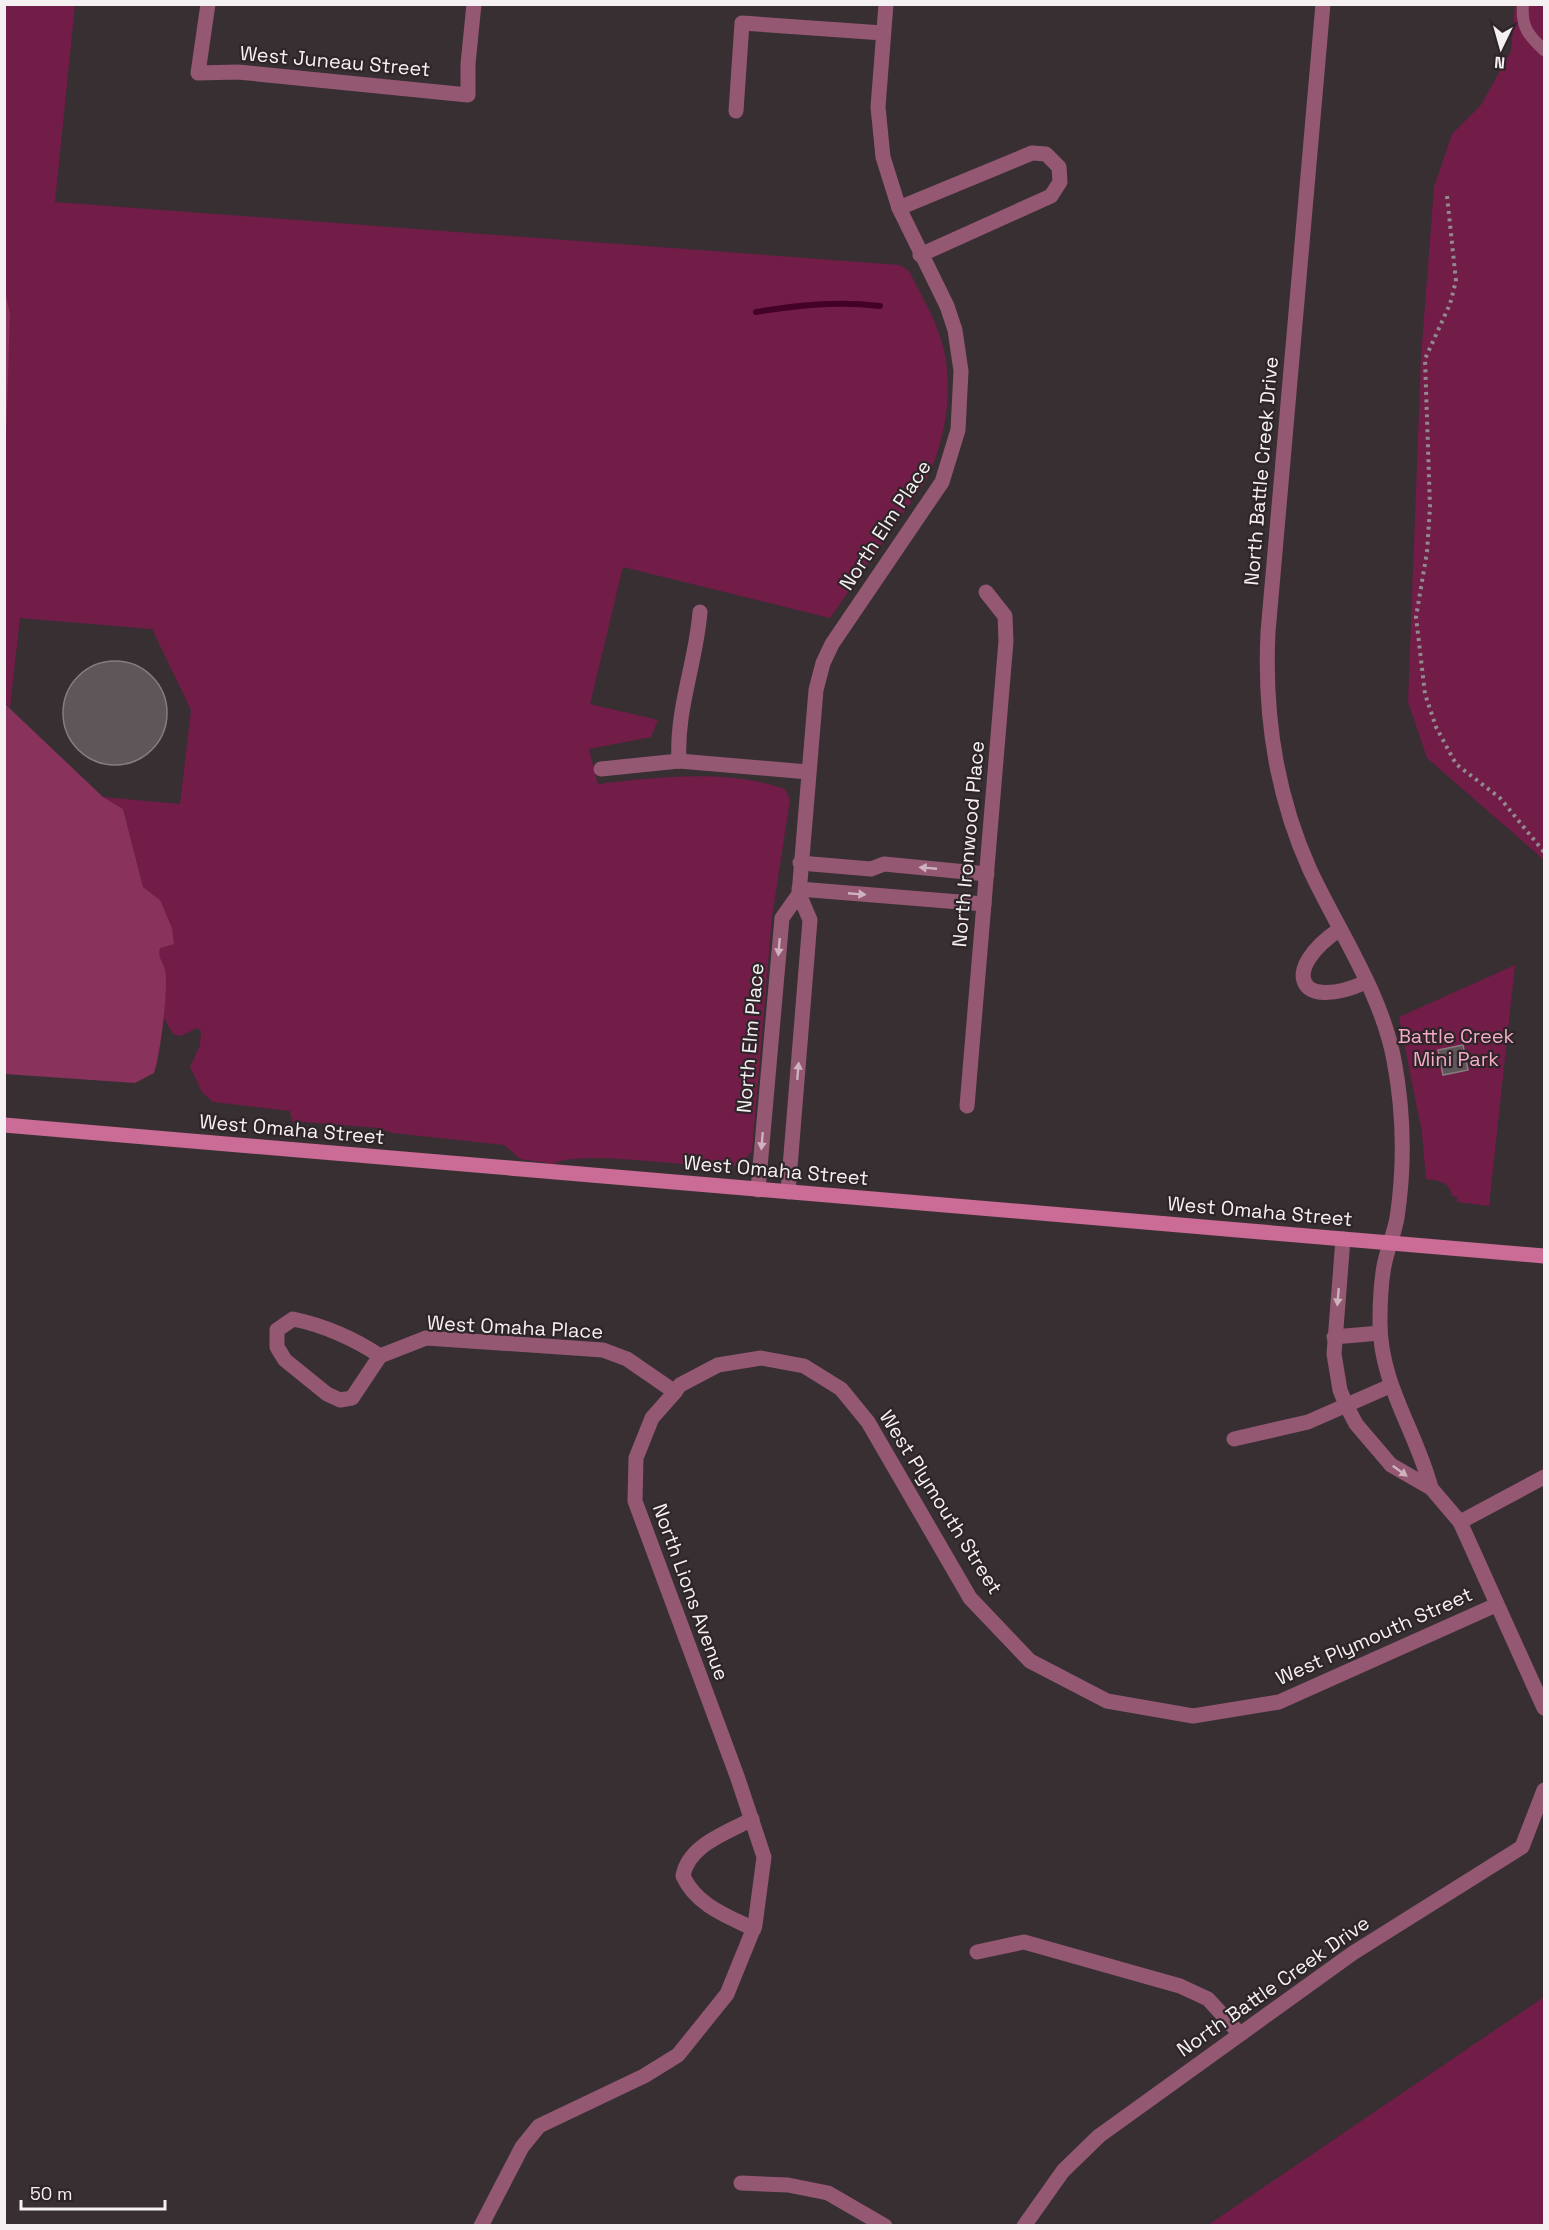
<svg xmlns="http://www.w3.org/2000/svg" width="1549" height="2230" viewBox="0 0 1549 2230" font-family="'Space Grotesk',sans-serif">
  <rect width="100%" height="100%" fill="#372f32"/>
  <g fill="#721c48">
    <path d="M5 4 75 5 55 202 900 265 909 271C919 292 932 312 939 334 956 378 947 441 925 482L830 618 623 567 590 704 658 720 651 737 589 749 598 784C658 777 727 769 785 789L790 800 772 917 752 1151 740 1165 723 1168C694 1166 572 1150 554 1164L520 1159 504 1145 393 1133 378 1128 292 1121 290 1111 213 1102 202 1092 190 1067 200 1045 201 1031 197 1028 181 1036 173 1034 162 1015 165 971 158 955 160 900 143 887 123 809 103 797 180 804 191 710 152 629 20 618 10 708 5 703 4 471 10 314 5 290Z"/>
    <polygon points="1515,5 1544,5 1544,860 1427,758 1408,702 1421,357 1434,187 1452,134 1481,105 1511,51"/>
    <path d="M1515 965 1489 1206 1457 1202V1197L1452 1196C1449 1181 1440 1181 1426 1179L1422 1133 1399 1017Z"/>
    <polygon points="1544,1997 1544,2225 1208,2225 1498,2028"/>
  </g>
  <g fill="#89325c">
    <polygon points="5,290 10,314 5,471"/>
    <path d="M4 703 103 797 123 809 143 887 160 900 172 928 174 944 160 948C157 958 163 961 165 970 169 986 160 1057 154 1073L135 1083 5 1074Z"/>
  </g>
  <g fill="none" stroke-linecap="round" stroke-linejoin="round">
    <path stroke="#430126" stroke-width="6" d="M756 312C798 305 837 301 880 306"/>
  </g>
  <g fill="#5f5659" stroke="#877d80" stroke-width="1.5">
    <circle cx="115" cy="713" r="52"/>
    <polygon points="1463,1045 1468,1070 1443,1075 1438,1050"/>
  </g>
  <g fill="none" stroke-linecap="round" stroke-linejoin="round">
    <polyline stroke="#918b8d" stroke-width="4" stroke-dasharray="3 4.5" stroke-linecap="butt" points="1447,196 1456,281 1450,304 1425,359 1430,507 1427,552 1416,617 1425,694 1436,727 1456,764 1500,798 1544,852"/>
    <path stroke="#945872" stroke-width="12" d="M1523 4C1521 27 1528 35 1544 50"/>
    <g stroke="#945872" stroke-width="15">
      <polyline points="208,4 198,73 238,72 468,95 468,64 474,4"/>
      <path d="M1323 4 1268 632C1264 714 1276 795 1310 870 1339 932 1381 992 1394 1060 1404 1113 1405 1165 1397 1218 1394 1234 1387 1250 1384 1266 1381 1283 1380 1303 1380 1320 1379 1383 1416 1430 1431 1488"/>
      <polyline points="736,111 742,23 883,33"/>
      <polyline points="899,208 1032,153 1046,154 1059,167 1060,182 1051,196 920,255"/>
      <path d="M679 761C676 709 696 663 700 612"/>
      <polyline points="601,769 679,761 808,772"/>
      <polyline points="800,863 871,869 884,864 987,874"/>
      <polyline points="799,889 984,904"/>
      <path d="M1340 929C1279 970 1298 1013 1366 982"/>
      <polyline points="967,1106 1006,641 1005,616 986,592"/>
      <polyline points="1343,1239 1334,1354 1340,1390 1346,1405 1356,1424 1391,1465 1431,1488 1460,1522 1544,1708"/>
      <polyline points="1334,1337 1380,1333"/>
      <path d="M380 1356C355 1339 323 1325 293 1319L277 1330V1347L285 1360 327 1394 340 1400 352 1398 380 1356 426 1338 603 1350 627 1359 675 1392"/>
      <polyline points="1234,1439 1308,1422 1390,1386"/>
      <polyline points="1460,1522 1544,1477"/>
      <path d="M752 1819C727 1833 688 1845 683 1876 696 1905 727 1916 754 1929"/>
      <polyline points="977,1952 1024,1942 1180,1986 1208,1999 1239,2033"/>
      <polyline points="741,2183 788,2185 828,2193 885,2226"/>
      <polyline points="481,2226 522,2147 539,2126 644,2076 678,2055 727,1994 755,1925 764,1857 737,1776 635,1501 636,1458 652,1418 675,1392 680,1385 718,1365 761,1358 804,1366 841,1389 868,1422 970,1598 1030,1661 1107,1701 1193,1716 1279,1702 1496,1605"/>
      <polyline points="1024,2226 1063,2171 1099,2136 1353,1953 1522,1847 1544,1790"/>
    </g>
    <g stroke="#945872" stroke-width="15">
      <polyline points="758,1190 782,918 799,894"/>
      <polyline points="788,1192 810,920 799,894 816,690 823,663 832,644 942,482 958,430 961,371 955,330 947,306 899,208 883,157 878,107 886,4"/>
    </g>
    <polyline stroke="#ca6c95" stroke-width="15" points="4,1125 1544,1256"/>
  </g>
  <defs><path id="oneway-solid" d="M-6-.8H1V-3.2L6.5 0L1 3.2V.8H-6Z" transform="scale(1.5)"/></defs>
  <g fill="#ceb3bf">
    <use href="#oneway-solid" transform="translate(928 868) rotate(-175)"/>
    <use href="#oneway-solid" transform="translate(857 894) rotate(5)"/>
    <use href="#oneway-solid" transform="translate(779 947) rotate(95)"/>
    <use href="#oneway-solid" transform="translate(798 1071) rotate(-85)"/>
    <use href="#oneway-solid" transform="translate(762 1141) rotate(95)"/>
    <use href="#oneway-solid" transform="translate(1338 1297) rotate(95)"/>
    <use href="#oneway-solid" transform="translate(1400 1471) rotate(36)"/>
  </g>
  <g text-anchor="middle" stroke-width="4.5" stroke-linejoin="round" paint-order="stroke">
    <g font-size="20" fill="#f5f0f2" stroke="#2d2528">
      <text transform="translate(335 61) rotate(5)" y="7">West Juneau Street</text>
      <text transform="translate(1261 471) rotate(-85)" y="7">North Battle Creek Drive</text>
      <text transform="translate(885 525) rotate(-57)" y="7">North Elm Place</text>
      <text transform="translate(968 844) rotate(-85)" y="7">North Ironwood Place</text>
      <text transform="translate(750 1038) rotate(-85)" y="7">North Elm Place</text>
      <text transform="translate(292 1129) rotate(5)" y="7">West Omaha Street</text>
      <text transform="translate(776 1170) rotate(5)" y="7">West Omaha Street</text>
      <text transform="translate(1260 1211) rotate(5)" y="7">West Omaha Street</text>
      <text transform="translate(515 1327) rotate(3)" y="7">West Omaha Place</text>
      <text transform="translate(941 1502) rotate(58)" y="7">West Plymouth Street</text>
      <text transform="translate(691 1592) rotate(70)" y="7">North Lions Avenue</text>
      <text transform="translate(1374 1636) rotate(-24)" y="7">West Plymouth Street</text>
      <text transform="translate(1273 1986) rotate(-35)" y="7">North Battle Creek Drive</text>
    </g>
    <g font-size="20" fill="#f4aac8" stroke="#2d2528">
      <text x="1456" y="1043">Battle Creek<tspan x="1456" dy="23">Mini Park</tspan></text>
    </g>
  </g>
  <rect width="1549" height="2230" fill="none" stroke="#f5f0f2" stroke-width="12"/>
  <g transform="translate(1501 48) rotate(185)" stroke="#2d2528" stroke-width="4.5" paint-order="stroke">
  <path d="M0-4.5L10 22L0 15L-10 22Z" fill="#f5f0f2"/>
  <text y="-9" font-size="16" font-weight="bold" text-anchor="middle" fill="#f5f0f2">N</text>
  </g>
  <path d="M21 2200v9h144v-9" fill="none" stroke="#f5f0f2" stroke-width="3"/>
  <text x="30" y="2200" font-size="18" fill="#f5f0f2" stroke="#2d2528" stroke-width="4.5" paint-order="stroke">50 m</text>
</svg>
